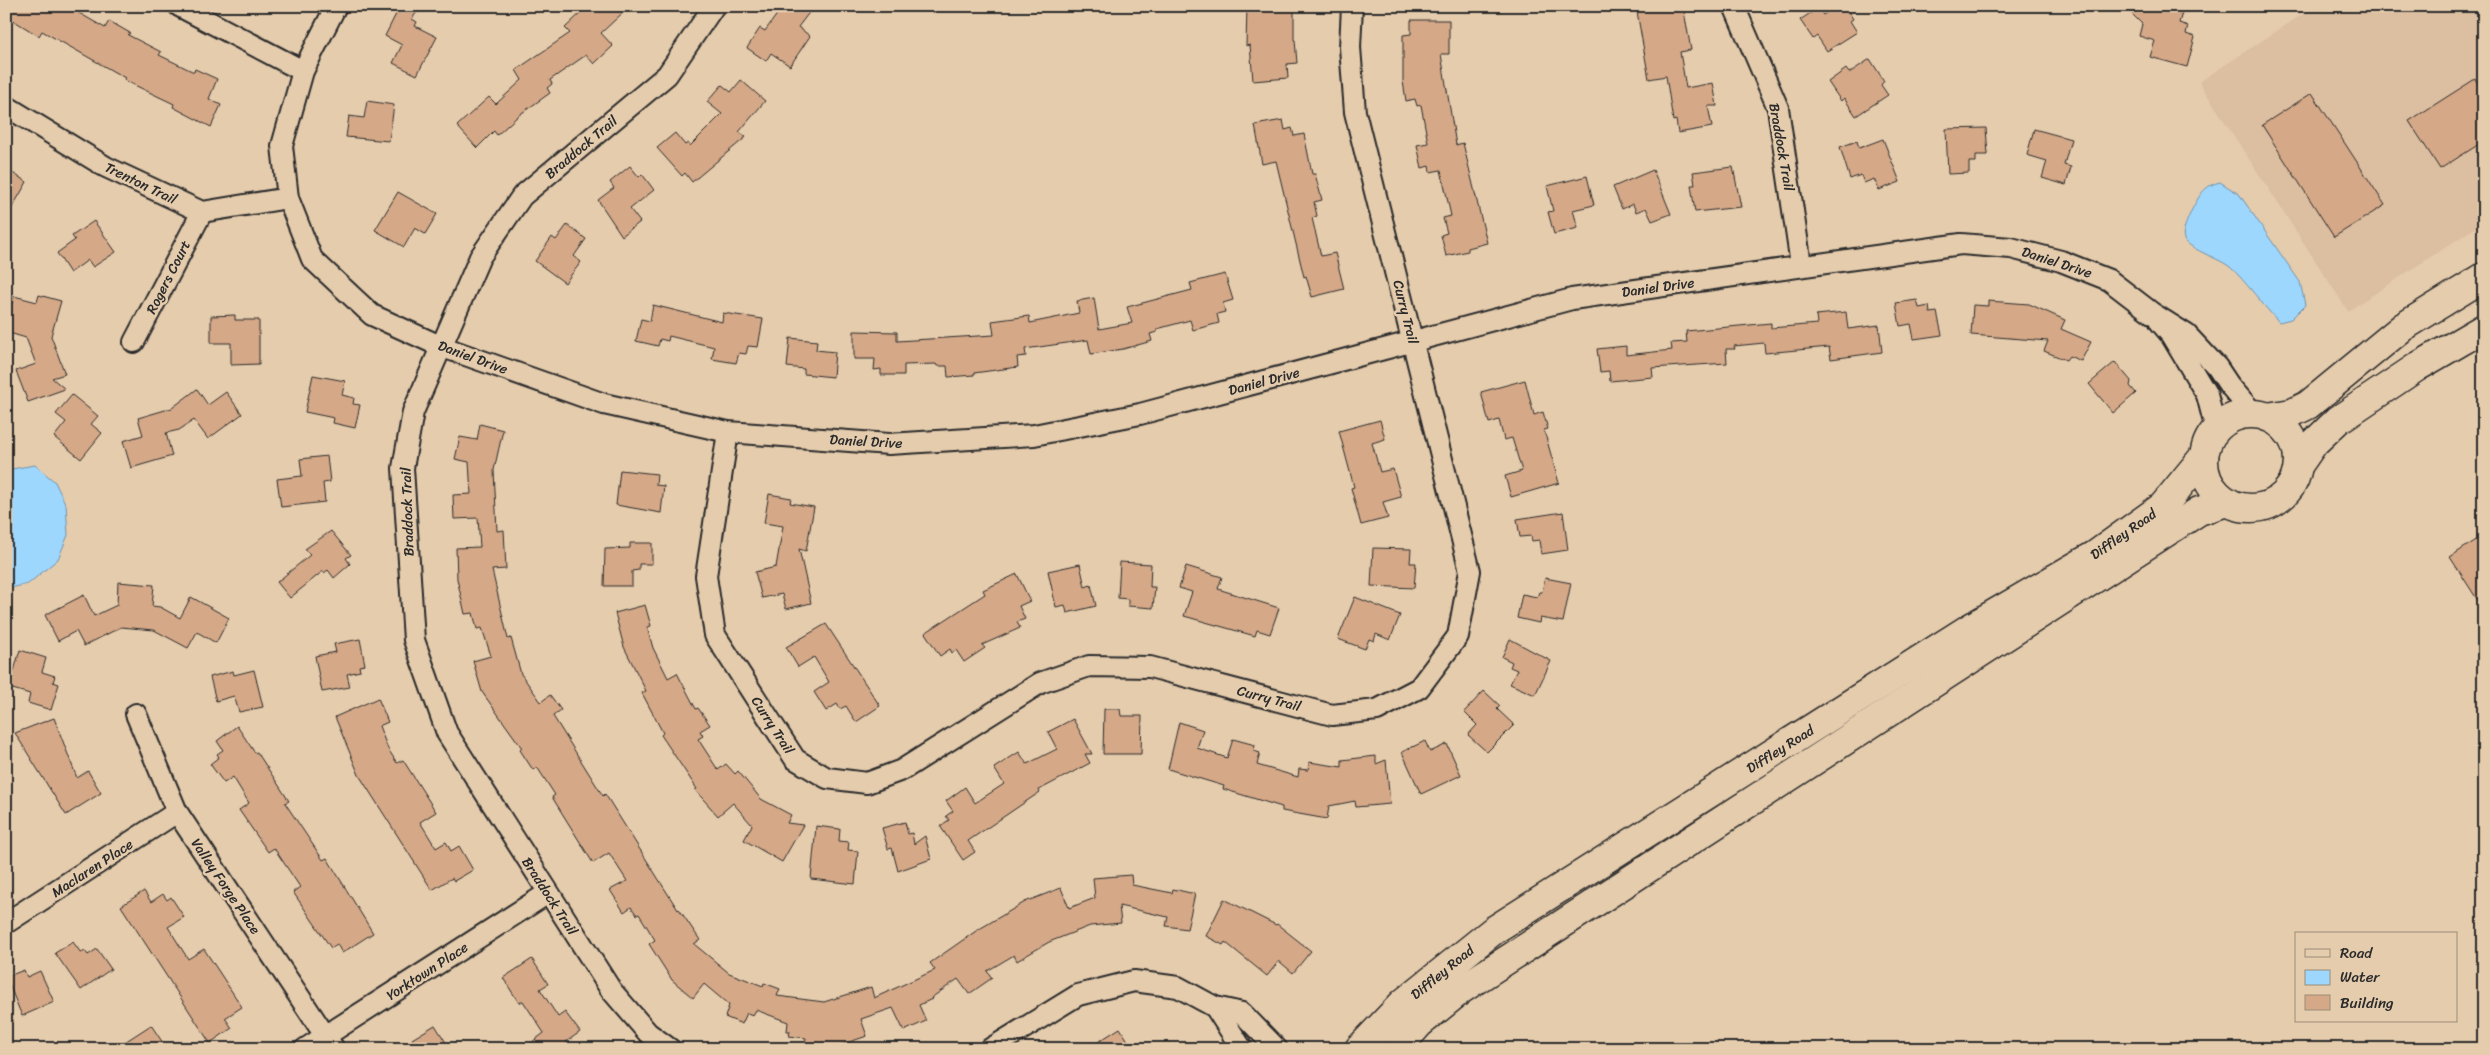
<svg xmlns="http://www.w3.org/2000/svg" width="2490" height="1055" viewBox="0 0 2490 1055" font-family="Sriracha,sans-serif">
  <rect width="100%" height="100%" fill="#e5ccad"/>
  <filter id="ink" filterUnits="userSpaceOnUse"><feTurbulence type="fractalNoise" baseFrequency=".02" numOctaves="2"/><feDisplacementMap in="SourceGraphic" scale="10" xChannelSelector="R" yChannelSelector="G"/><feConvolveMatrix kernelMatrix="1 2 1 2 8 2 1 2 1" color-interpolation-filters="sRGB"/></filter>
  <g filter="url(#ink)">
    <polygon fill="#dcbea0" points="2315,6 2484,6 2484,222 2348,311 2199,82"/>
    <g fill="#9ed7fe" stroke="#7092aa">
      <path d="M2220 182 2239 194 2300 282 2305 305 2291 319 2279 322C2263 306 2245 280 2230 267 2219 258 2190 250 2184 239 2180 231 2195 202 2201 194 2206 187 2212 184 2220 182Z"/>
      <polygon points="35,465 55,482 66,505 68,535 58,559 28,584 6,589 6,470"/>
    </g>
    <g fill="#d5a887" stroke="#2b2b2b">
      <polygon points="6,6 67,6 105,28 109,21 130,33 128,35 161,52 159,55 194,72 195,69 217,79 209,99 221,105 211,127 173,107 174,104 124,80 125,78 42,31 39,36 6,16"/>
      <polygon points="400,6 421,6 412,19 417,22 415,26 437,37 417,75 393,63 402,45 385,36"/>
      <polygon points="588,6 630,6 601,33 613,46 594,64 586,55 550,80 552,84 547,88 550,93 519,115 497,135 494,131 477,148 457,126 489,97 496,104 522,80 516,70 570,33 565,28"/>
      <polygon points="783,6 814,6 798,27 810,36 790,66 771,53 766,61 747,48 760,28 765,31"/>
      <polygon points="1247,6 1294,6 1294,40 1295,40 1297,63 1287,64 1288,78 1253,81 1250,45 1246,46"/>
      <polygon points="1636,6 1683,6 1691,50 1680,52 1686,88 1713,83 1717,106 1708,106 1712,127 1678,133 1676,120 1673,121 1666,76 1649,79"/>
      <polygon points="1836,6 1845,6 1853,19 1850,21 1857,32 1827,51 1817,36 1813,39 1800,20 1818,8 1823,15"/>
      <polygon points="2124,6 2156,6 2182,13 2179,23 2188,26 2186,34 2195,37 2187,67 2150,57 2155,41 2139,36 2142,24"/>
      <polygon points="1411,20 1449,20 1449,54 1441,54 1456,145 1463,143 1487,243 1468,248 1468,251 1446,256 1441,235 1447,233 1443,218 1451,216 1441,170 1430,172 1429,166 1422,168 1417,145 1428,143 1421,105 1417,106 1415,99 1406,101 1403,81 1403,35 1411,34"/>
      <polygon points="1870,59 1884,81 1881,85 1888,95 1856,116 1844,98 1841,101 1828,82 1846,69 1849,73"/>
      <polygon points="2475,79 2484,93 2484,141 2440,169 2409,121"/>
      <polygon points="741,80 765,101 739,132 746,137 692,182 685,173 682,176 657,148 675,133 685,145 688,143 690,146 722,114 707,102 722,85 731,92"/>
      <polygon points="2312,93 2385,205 2334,237 2262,125"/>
      <polygon points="367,101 394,105 389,141 346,137 349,116 364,118"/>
      <polygon points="1283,120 1285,130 1292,128 1294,136 1304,134 1312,174 1315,174 1322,200 1314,202 1317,216 1312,218 1321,256 1335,253 1344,289 1312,297 1306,276 1304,277 1276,161 1262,164 1255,125"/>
      <polygon points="1986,128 1988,155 1976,155 1976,162 1969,162 1969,173 1948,174 1946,129"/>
      <polygon points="2034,129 2071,139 2064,165 2071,167 2066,185 2042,178 2047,161 2027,155"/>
      <polygon points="1883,139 1900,182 1879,190 1874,179 1864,183 1861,175 1850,179 1840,147 1857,141 1859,148"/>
      <polygon points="630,166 639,177 642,174 654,190 630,209 640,222 622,236 598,200 614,188 610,182"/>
      <polygon points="1733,167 1741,207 1695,212 1691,185 1695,185 1693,172"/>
      <polygon points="6,169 27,182 6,218"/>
      <polygon points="1653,170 1671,214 1652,221 1646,208 1636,212 1633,204 1622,209 1613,187"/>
      <polygon points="1587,176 1594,205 1573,210 1578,228 1554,234 1548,212 1553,211 1547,186"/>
      <polygon points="398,192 437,214 425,234 415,228 404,247 375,230"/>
      <polygon points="94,221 116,252 93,267 88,260 70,273 57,253 75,240 72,236"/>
      <polygon points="567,225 586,239 574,256 581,262 565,283 535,261 552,237 556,240"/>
      <polygon points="1225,274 1233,300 1223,303 1225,312 1217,314 1219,323 1193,330 1190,320 1157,329 1157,332 1150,334 1152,341 1123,349 1091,354 1088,340 1025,349 1026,356 1017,357 1018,367 974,373 974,375 948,377 947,366 937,366 936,364 904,365 904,375 881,375 881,369 874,370 875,359 854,359 854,331 897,332 897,341 994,335 992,321 1029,316 1030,323 1079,313 1077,301 1094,298 1099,329 1132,323 1127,307 1192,290 1190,283"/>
      <polygon points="39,295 61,301 51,336 65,374 52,378 65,389 28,402 16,371 36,364 26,338 6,332 6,324 14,296 37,302"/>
      <polygon points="1917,300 1919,308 1929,306 1930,313 1937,312 1942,335 1914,339 1911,324 1900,326 1896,303"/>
      <polygon points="1988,301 2029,304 2065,320 2061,329 2091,342 2081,361 2069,356 2066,360 2044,351 2048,341 1971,335 1973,305 1988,306"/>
      <polygon points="653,305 722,322 723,313 763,319 758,347 748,346 746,354 739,353 736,363 712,359 714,347 669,336 668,341 660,339 658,346 636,341 641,319 650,321"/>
      <polygon points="1846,312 1848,329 1879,325 1882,352 1831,359 1829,347 1765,353 1764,343 1734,346 1735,349 1726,349 1727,363 1652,368 1653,377 1610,381 1609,371 1600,372 1597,349 1626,346 1626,355 1672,350 1671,343 1687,342 1686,331 1771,323 1771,328 1817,324 1816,315"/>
      <polygon points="235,315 235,320 259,320 259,364 231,365 231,343 211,343 211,316"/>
      <polygon points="790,338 817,341 816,350 835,352 833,377 804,374 804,369 787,367"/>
      <polygon points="2115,362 2131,381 2130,386 2136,393 2113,413 2089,384"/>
      <polygon points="313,375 345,381 342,395 354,398 353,404 360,405 355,428 333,423 334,418 305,412"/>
      <polygon points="1525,380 1534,415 1543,412 1548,429 1544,430 1559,483 1511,497 1505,476 1522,471 1512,438 1504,440 1499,420 1489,423 1481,392"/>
      <polygon points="197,389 208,405 226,392 242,414 208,439 194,420 179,430 166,433 172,456 131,468 123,441 143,435 138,418 172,408"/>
      <polygon points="72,395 98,416 91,424 102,433 81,459 54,437 66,422 56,414"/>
      <polygon points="1380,420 1385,439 1372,443 1380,472 1393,469 1401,497 1383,502 1388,518 1361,525 1351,488 1354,487 1339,431"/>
      <polygon points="480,424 503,430 494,470 497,531 504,530 506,569 492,570 508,639 511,638 521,674 541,702 550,695 561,710 553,716 603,796 605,794 678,910 679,909 700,940 694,944 729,973 763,986 764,983 780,989 777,996 824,1002 871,987 874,998 935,970 930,963 976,931 1025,902 1061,888 1069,908 1095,898 1093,878 1131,875 1132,885 1172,893 1173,889 1195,894 1187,929 1166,926 1168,917 1119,906 1121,923 1090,926 1049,942 1017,961 1014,955 987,971 992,978 969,994 958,979 931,998 932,999 919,1005 926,1021 904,1031 893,1008 861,1019 867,1036 832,1048 805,1044 806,1038 789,1036 790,1031 787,1031 788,1022 756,1010 753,1015 747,1013 742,1024 725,1017 729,1005 704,984 693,998 672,980 649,944 655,940 639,914 637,915 631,907 624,912 610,890 627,881 609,853 593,863 552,797 555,795 537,767 533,770 520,750 522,748 482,692 473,661 491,656 482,628 477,629 473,613 465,614 457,579 456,548 480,547 478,518 454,519 453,495 471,494 469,462 455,459 460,437 477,440"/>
      <polygon points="327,456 330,482 323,483 325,502 281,507 277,479 302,476 300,459"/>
      <polygon points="620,470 657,474 656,485 664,486 661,513 616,505"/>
      <polygon points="769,494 791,498 790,503 814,507 806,551 799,549 811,603 786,609 782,594 762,598 755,572 776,567 783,526 764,523"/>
      <polygon points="1563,512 1568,550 1541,554 1539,540 1532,541 1531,536 1520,537 1517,519"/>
      <polygon points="331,531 351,555 346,558 350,564 334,578 328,570 324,573 323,571 290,598 277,582 310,555 305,549"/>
      <polygon points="2484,535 2484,610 2450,557"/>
      <polygon points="630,543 652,543 652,564 639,564 639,570 632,571 632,586 604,586 605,549 630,548"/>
      <polygon points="1373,548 1411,549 1410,563 1416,563 1414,588 1371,586"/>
      <polygon points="1120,562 1151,564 1150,587 1155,587 1153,608 1128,606 1128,599 1118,598"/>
      <polygon points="1080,564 1085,587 1091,585 1096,606 1067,613 1065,605 1056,607 1048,571"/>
      <polygon points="1186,566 1222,577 1218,589 1279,608 1270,634 1257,630 1255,636 1184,616 1192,592 1179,588"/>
      <polygon points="1017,574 1030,601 1019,606 1025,619 1017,622 1020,628 982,645 985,648 964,662 956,650 952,653 950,649 940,656 925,633 985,594 983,590"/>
      <polygon points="1545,578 1571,583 1563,622 1540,618 1539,623 1517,618 1522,594 1537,597 1539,592 1542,592"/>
      <polygon points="118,582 154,585 152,606 160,607 180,618 191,597 229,618 216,643 197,632 188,648 154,630 121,627 84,646 76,631 58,641 45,615 84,595 94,616 117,605"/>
      <polygon points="1355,597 1400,615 1390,640 1376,634 1374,641 1369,639 1365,649 1338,639"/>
      <polygon points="645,605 651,626 647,627 653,648 668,678 677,673 696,709 698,708 710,725 700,731 703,736 698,739 718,770 726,764 735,774 738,771 761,799 791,815 787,823 803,825 782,862 744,840 752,825 733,803 718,816 695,790 697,789 661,735 663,733 642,693 646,691 624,647 615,613"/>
      <polygon points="826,624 880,706 856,722 846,706 840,709 837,704 826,711 814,692 829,682 814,657 798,667 786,647"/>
      <polygon points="360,639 365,665 359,666 360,671 347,674 350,687 322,692 315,656 336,652 334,644"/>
      <polygon points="1510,639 1551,661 1535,695 1510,684 1517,670 1510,667 1512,662 1502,657"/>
      <polygon points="20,650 46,658 42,672 55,676 53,682 59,684 51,710 28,703 30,694 9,688"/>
      <polygon points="254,670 263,707 239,712 234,696 216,701 210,677 233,671 234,675"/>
      <polygon points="1484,691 1500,706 1497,709 1514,725 1487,752 1468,735 1477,725 1464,712"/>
      <polygon points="378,698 388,722 379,726 388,749 397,763 403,760 436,812 420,822 436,848 446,842 451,851 459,846 473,870 454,881 452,878 432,890 359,775 335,717"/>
      <polygon points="1104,709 1120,709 1121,716 1142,716 1141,754 1103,754"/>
      <polygon points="54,718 77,778 88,771 101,793 66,815 15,733"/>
      <polygon points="1073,719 1092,754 1085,754 1090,763 1039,790 1040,792 968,841 975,852 963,860 940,826 949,820 946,816 953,811 946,801 965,787 975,803 1004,784 994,768 1019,752 1027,764 1057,749 1048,732"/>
      <polygon points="1179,722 1203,730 1197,748 1227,758 1233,739 1255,745 1254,751 1260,753 1257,765 1298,777 1299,769 1308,770 1309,762 1342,767 1342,760 1376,756 1376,764 1386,760 1390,804 1356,807 1355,801 1329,806 1327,819 1282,811 1282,807 1223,789 1224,786 1168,769"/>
      <polygon points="237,726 255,753 257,752 289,801 285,803 323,860 327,858 373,933 342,953 337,944 331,948 293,892 300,887 274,848 268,852 239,810 249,803 233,777 224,783 210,764 219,757 217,754 223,750 217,741"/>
      <polygon points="1425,741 1430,752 1447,744 1461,775 1421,794 1402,752"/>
      <polygon points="905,822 908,834 912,833 914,844 925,836 931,859 898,871 892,848 888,849 882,828"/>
      <polygon points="816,826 840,829 839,841 849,842 848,850 858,851 855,884 811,879"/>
      <polygon points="144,891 151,902 163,894 167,900 171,897 184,917 168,927 188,959 204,949 242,1007 225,1018 232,1028 210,1043 121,906"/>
      <polygon points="1224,899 1276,925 1277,924 1311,951 1293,973 1279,961 1267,976 1225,942 1223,945 1206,936"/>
      <polygon points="73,942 81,953 85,951 88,955 97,949 111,969 81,990 55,953"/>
      <polygon points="532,959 548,984 540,989 558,1017 565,1012 580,1032 566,1042 571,1049 523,1049 544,1033 523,1001 519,1003 503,978"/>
      <polygon points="24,970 27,977 40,971 54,1002 22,1016 6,977"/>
      <polygon points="151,1025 167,1049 114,1049"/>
      <polygon points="435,1025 450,1049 419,1049 412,1039"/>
      <polygon points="1120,1028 1133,1049 1087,1049"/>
    </g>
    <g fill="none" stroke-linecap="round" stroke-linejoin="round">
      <defs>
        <g id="street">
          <polyline points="179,6 303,71"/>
          <polyline points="336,6 303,71 282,146 288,198 312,259 372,315 440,346 604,404 728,432 889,444 1034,435 1140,414 1572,299 1961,244 2011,248 2061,261 2109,280 2152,313 2187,335 2217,367 2229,385 2254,414"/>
          <polyline points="1734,6 1778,108 1801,265"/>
          <polyline points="6,106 106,167 202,212 288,198"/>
          <polyline points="2160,322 2171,335 2207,395 2216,430"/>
          <polyline points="134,342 202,212"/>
          <polyline points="728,432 706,576 715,635 795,759 827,778 867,783 902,770 1040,683 1089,666 1150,667 1332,715 1377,710 1419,688 1458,636 1470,571 1355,112 1350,47 1352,6"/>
          <polyline points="136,714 177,812 334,1049"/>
          <polyline points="6,923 177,812"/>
          <polyline points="1215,1007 1242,1049"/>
          <polyline points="305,1049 548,893"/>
          <polyline points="670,1049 648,1033 611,990 447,733 414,640 403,468 413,412 480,257 522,196 667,75 714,6"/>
          <polyline points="990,1049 1078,995 1134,981 1178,987 1215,1007 1242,1013 1277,1049"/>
        </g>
        <g id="secondary">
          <circle cx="2251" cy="461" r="47"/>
          <polyline points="2267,417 2292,413 2308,405 2403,327 2484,277"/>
          <polyline points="2298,466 2314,443 2338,420 2417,367 2484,328"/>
          <polyline points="1359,1049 1403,1003 1494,930 1968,629 2095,555 2163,506 2204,456"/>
          <polyline points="1397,1049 1419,1024 1462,989 2199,511 2227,502"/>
        </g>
      </defs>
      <use href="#street" stroke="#2b2b2b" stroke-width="24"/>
      <use href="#secondary" stroke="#2b2b2b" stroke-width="31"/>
      <use href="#street" stroke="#e5ccad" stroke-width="20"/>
      <use href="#secondary" stroke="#e5ccad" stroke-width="28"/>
    </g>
  </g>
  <g text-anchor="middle" stroke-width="5" stroke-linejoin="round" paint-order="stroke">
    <g font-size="14" fill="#2b2b2b" stroke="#e5ccad">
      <text transform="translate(581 147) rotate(-40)" y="5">Braddock Trail</text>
      <text transform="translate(1782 147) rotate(80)" y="5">Braddock Trail</text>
      <text transform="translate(141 183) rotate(26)" y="5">Trenton Trail</text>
      <text transform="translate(2057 262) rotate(18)" y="5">Daniel Drive</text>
      <text transform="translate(168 277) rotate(-63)" y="5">Rogers Court</text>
      <text transform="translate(1658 287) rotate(-8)" y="5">Daniel Drive</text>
      <text transform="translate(1406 312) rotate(76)" y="5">Curry Trail</text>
      <text transform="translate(473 357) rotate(20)" y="5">Daniel Drive</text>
      <text transform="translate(1264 381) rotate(-15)" y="5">Daniel Drive</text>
      <text transform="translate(866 441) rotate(3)" y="5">Daniel Drive</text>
      <text transform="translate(407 512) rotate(-92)" y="5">Braddock Trail</text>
      <text transform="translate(2123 534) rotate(-35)" y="5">Diffley Road</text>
      <text transform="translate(1269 698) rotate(15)" y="5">Curry Trail</text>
      <text transform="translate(773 725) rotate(57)" y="5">Curry Trail</text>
      <text transform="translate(1780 749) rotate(-32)" y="5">Diffley Road</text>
      <text transform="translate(92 868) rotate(-33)" y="5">Maclaren Place</text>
      <text transform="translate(226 886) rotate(56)" y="5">Valley Forge Place</text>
      <text transform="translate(550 896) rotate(57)" y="5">Braddock Trail</text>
      <text transform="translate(427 971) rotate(-33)" y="5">Yorktown Place</text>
      <text transform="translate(1442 972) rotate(-39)" y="5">Diffley Road</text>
    </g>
  </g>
  <rect width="2490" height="1055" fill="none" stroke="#e5ccad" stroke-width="25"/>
  <rect x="12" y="12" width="2465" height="1030" fill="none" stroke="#2b2b2b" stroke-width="2" filter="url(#ink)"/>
  <rect x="2295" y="932" width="162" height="90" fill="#e5ccad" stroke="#9b8c79"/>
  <rect x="2305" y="949" width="25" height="8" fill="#e5ccad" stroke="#9b8c79"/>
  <text x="2340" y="958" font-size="15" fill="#2b2b2b">Road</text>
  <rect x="2305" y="970" width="25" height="15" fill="#9ed7fe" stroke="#9b8c79"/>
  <text x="2340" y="982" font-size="15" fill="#2b2b2b">Water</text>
  <rect x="2305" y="995" width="25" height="15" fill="#d5a887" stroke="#9b8c79"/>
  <text x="2340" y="1008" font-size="15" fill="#2b2b2b">Building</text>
</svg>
